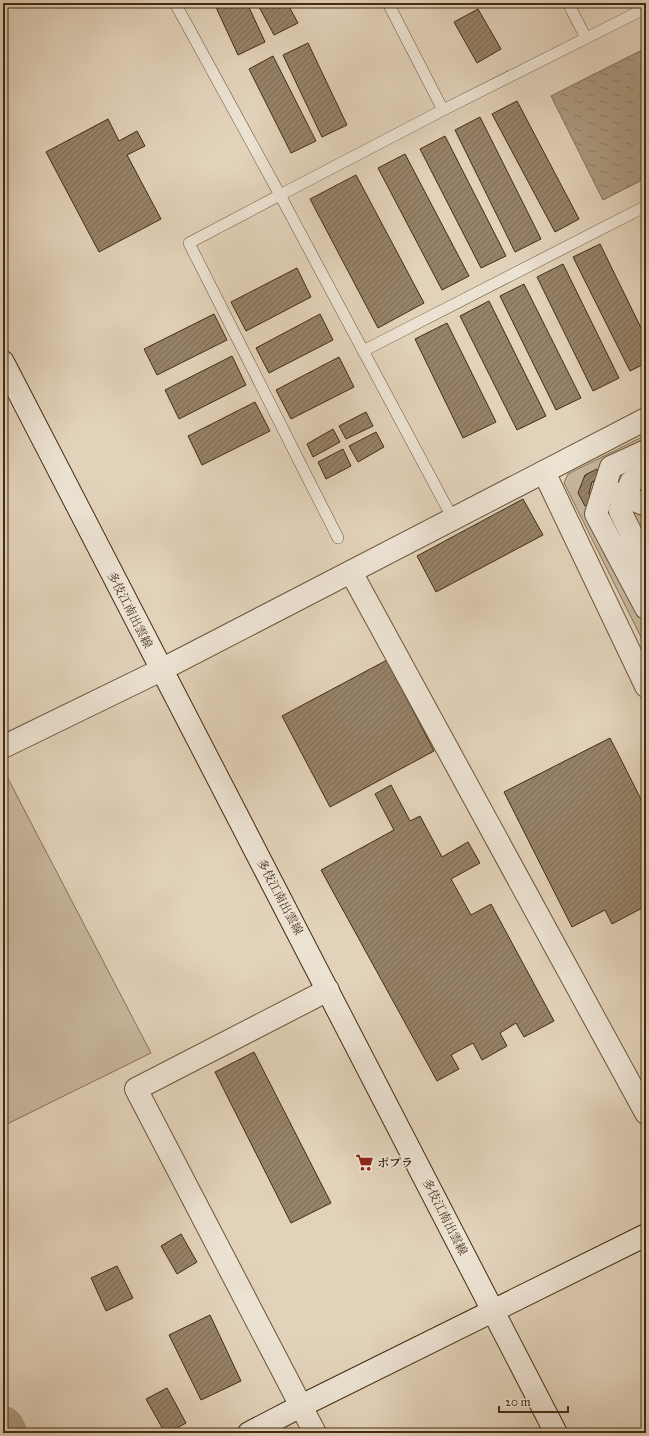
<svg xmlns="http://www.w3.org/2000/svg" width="649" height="1436" viewBox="0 0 649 1436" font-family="'IM FELL Great Primer','Noto Serif JP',serif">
  <defs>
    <pattern id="water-ripples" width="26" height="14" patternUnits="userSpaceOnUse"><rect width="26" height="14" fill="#ac9a80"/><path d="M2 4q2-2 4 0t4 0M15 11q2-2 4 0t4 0" fill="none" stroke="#8e7e67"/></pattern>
    <pattern id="building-hatch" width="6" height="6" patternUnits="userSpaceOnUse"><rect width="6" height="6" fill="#968268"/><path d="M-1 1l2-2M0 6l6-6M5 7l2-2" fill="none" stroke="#7c6b54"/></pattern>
  </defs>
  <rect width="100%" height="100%" fill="#e2d2ba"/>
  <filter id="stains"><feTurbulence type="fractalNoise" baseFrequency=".005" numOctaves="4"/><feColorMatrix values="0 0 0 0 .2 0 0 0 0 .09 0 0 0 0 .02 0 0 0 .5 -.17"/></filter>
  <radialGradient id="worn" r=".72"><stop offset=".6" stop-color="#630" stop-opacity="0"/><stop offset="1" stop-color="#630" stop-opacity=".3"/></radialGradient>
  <g fill="#c7b69d" stroke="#857156">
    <polygon points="646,435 646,647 564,483 568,474"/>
    <polygon points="3,769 151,1053 3,1126"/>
  </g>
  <polygon fill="url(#water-ripples)" stroke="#826e53" points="646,48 646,178 603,200 551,96"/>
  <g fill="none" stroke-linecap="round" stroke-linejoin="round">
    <polyline stroke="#ac9a80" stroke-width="42" points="3,1427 6,1433"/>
  </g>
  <g fill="url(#building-hatch)" stroke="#432c10">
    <polygon points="214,3 247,3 265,42 238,55"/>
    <polygon points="257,3 287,3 298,23 274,35"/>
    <polygon points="478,9 501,49 477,63 454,22"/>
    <polygon points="308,43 347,125 322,137 283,55"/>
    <polygon points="273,56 316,141 291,153 249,69"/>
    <polygon points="517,101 579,219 555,232 492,114"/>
    <polygon points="480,117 541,239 515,252 455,130"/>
    <polygon points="108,119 119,141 137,131 145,146 127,155 161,219 99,252 46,152"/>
    <polygon points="445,136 506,256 481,268 420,149"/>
    <polygon points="405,154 469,276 442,290 378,168"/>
    <polygon points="356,175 424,303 378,328 310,199"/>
    <polygon points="600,244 646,338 646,363 630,371 573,257"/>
    <polygon points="563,264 619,378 593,391 537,277"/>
    <polygon points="297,268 311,297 246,331 231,302"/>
    <polygon points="524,284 581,398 556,410 500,296"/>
    <polygon points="489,301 546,416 517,430 460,316"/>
    <polygon points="214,314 227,340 157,375 144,349"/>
    <polygon points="320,314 333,340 269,373 256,348"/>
    <polygon points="447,323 496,422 463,438 415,339"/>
    <polygon points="232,356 246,385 179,419 165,390"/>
    <polygon points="339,357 354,387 291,419 276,390"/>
    <polygon points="255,402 270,431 202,465 188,436"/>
    <polygon points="366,412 373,426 346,439 339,426"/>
    <polygon points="333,429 340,442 313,457 307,444"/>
    <polygon points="376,432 384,447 358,462 349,446"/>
    <polygon points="343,449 351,466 326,479 318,462"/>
    <polygon points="597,469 600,479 592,482 589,493 593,502 585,506 578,493 585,475"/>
    <polygon points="523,499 543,535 436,592 417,556"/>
    <polygon points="387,660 434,751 330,807 282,716"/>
    <polygon points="610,738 646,809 646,906 612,924 605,910 572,927 504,792"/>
    <polygon points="391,785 410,821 420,816 442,857 468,842 480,863 451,879 471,915 491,904 554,1021 524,1037 516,1023 500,1033 507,1046 482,1060 473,1043 451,1055 459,1069 437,1081 321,870 394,830 375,794"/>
    <polygon points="254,1052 331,1203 291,1223 215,1072"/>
    <polygon points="181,1234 197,1262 177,1274 161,1246"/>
    <polygon points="117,1266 133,1298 106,1311 91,1278"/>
    <polygon points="210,1315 241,1381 201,1400 169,1335"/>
    <polygon points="167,1388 186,1423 168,1433 165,1433 146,1399"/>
  </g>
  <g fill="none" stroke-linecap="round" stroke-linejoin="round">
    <defs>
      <g id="lane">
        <polyline points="175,3 280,195 189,243 338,538"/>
        <polyline points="388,3 443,110"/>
        <polyline points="568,3 586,38"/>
        <polyline points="363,351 646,206"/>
        <polyline points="453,519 280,195 443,110 646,8"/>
      </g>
      <g id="street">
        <polyline points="646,451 611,467 596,514 646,608"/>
        <polyline points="544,472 646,686"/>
        <polyline points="646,474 631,482 620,511 634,539 646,544"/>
        <polyline points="612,492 644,504"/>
        <polyline points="617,547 622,558 646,565"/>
        <polyline points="351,572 646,1113"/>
        <polyline points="3,747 161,670 646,419"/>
        <polyline points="315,1433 136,1089 328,990"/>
      </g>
      <g id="secondary">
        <polyline points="3,362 556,1433"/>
        <polyline points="249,1433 301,1406 646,1235"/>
      </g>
    </defs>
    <use href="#lane" stroke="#6b563a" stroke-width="12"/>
    <use href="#street" stroke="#6b563a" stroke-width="24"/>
    <use href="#secondary" stroke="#432c10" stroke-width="24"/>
    <use href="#lane" stroke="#ece2d2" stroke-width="11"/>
    <use href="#street" stroke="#ece2d2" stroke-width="22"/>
    <use href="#secondary" stroke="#ece2d2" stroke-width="22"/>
  </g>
  <defs>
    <symbol id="supermarket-bare" viewBox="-9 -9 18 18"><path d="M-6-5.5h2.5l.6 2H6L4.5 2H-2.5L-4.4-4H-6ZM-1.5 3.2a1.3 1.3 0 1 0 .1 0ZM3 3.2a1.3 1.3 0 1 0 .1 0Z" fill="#8f2418" stroke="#ece2d2" stroke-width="2.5" paint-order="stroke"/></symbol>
  </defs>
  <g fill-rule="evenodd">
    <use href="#supermarket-bare" x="352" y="1150" width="25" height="25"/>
  </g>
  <g text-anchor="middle" stroke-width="3" stroke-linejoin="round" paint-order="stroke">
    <g font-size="12" fill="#432c10" stroke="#ece2d2">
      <text transform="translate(130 610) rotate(63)" y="4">多伎江南出雲線</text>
      <text transform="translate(280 897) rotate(62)" y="4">多伎江南出雲線</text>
      <text transform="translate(445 1217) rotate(63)" y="4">多伎江南出雲線</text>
    </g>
    <g font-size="12" font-weight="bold" fill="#432c10" stroke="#ece2d2" text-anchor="start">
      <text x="377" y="1167">ポプラ</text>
    </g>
  </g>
  <rect width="649" height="1436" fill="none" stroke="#e2d2ba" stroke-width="16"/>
  <rect x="4" y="4" width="641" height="1428" fill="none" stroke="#432c10" stroke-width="2"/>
  <rect x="8" y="8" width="633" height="1420" fill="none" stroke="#432c10"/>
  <path d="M499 1406v6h69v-6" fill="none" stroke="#432c10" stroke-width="2"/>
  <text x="505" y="1406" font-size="12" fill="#432c10" stroke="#ece2d2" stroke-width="3" paint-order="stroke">20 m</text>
  <rect width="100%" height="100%" filter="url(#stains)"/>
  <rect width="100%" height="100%" fill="url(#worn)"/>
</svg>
